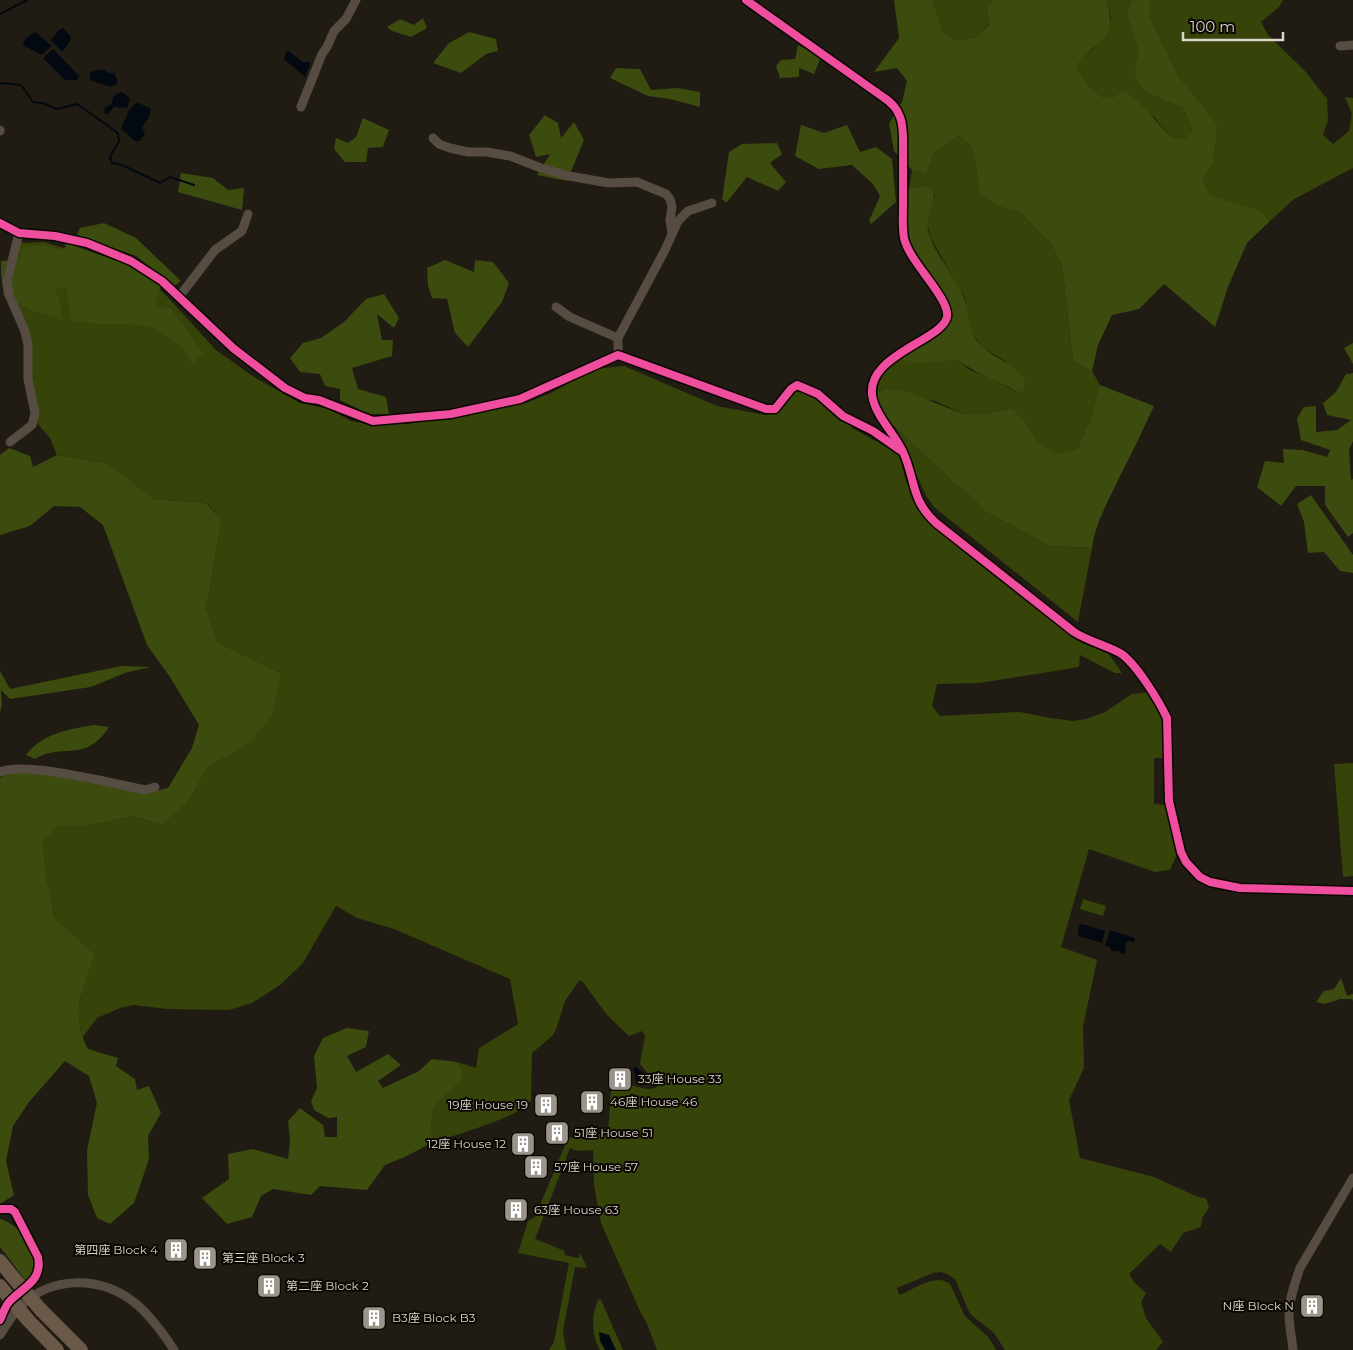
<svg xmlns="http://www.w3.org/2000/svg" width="1353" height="1350" viewBox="0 0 1353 1350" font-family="Montserrat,'Noto Sans TC',sans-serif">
  <rect width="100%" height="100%" fill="#201b13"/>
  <g fill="#36440a">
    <polygon points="932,0 993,0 987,5 989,23 977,37 959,41 944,33"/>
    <polygon points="1107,0 1132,0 1126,14 1138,50 1134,72 1150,94 1184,109 1192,131 1184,139 1171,137 1154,117 1116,96 1104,98 1088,86 1077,67 1080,58 1094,48 1111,19"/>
    <polygon points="1150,0 1283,0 1279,7 1261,22 1268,35 1305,71 1327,99 1328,120 1323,135 1333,144 1349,131 1352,114 1345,97 1353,98 1353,168 1294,199 1270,221 1260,210 1210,197 1203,181 1213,163 1218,125 1178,75 1150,17"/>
    <polygon points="959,136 971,146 976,165 979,194 998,206 1022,214 1051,244 1062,266 1073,361 1092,371 1100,385 1090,420 1077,449 1058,455 1038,442 1026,422 1012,408 984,414 964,414 935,401 876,393 879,376 898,359 957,360 970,370 991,378 1016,392 1005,361 982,347 971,331 965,298 930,237 927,221 935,195 925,186 909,188 912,170 926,174 935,152"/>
    <path d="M44 242 100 259 134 273 163 292 216 350 254 377 300 403 329 409 351 421 372 425 407 424 526 403 551 393 594 369 624 366 717 406 766 415 778 412 792 392 804 391 856 419 852 428 899 454 906 481 917 505 1071 635 1108 653 1122 673H1115L1080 655 1079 667 980 683 937 684 932 706 940 716 1020 712 1050 718 1073 721 1086 719 1105 712 1132 694 1150 692 1162 716 1164 758H1154V804L1168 805 1178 852 1170 870 1155 872 1089 849 1061 947 1097 960 1083 1027 1084 1068 1069 1100 1080 1158 1154 1177 1198 1197 1206 1198 1209 1208 1202 1218 1201 1227 1183 1233 1171 1252 1160 1244 1129 1274 1134 1282 1146 1293 1141 1302 1146 1318 1163 1342 1156 1350H1005L994 1333 970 1314 955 1279 947 1274 941 1272 933 1273 897 1288 899 1295C914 1290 936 1272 950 1284L965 1316 989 1338 996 1350H657L648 1326 639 1309 601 1223 594 1185 593 1150 577 1151 570 1148 535 1239 565 1251 564 1255 579 1258 580 1252 587 1268 575 1267 563 1331 566 1350H549L554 1342 569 1263 518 1253 528 1221 535 1217 568 1138 608 1133 611 1089C627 1077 646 1096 658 1086L640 1064 645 1036 642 1031 629 1036 607 1015 582 981H579L565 1001 557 1027 553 1035 532 1053 531 1100C527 1115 449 1137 431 1143V1125L434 1107 462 1080V1070L457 1062 476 1068 479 1048 518 1024 510 979 394 929 357 918 336 906 303 963 280 985 252 1003 229 1010 167 1009 134 1005 120 1008 97 1018 82 1038 78 1014 83 985 96 955 54 917 46 873 43 843 58 826H88L133 816 163 825 187 803 209 766 245 746 281 673 217 642 206 608 222 520 207 503 154 499 109 464 57 455 50 438 38 424 30 384 29 335 10 293 19 243Z"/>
    <polygon points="895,427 955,484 973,498 984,511 1050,546 1092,548 1078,622 935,508 926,496"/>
    <polygon points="1353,763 1353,876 1343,877 1334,764"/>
    <polygon points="1083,899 1106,906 1103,916 1080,909"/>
    <path d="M599 1299 601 1300 623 1350H600C591 1336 591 1313 599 1299Z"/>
  </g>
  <g fill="#3c4b0e">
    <path d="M894 0H932L944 33 959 41 977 37 989 24 987 5 993 0H1107C1112 24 1113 33 1092 49 1084 55 1080 58 1077 67L1088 86 1104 98 1116 96 1123 91 1135 98 1171 137 1184 139 1192 131 1184 109 1150 94 1139 84 1134 72 1138 50 1126 14 1132 0H1150V17L1178 75 1218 125 1213 163 1203 181 1210 196 1260 210 1270 221 1247 243 1228 287 1215 327 1164 284 1139 309 1112 315 1098 345 1092 371 1073 361 1062 266 1051 244 1022 214 998 206 979 194 976 165 971 146 959 136 935 152 926 174 912 170 894 151 889 124 902 102 907 81 897 68 874 72 899 38Z"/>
    <polygon points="423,18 427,28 411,37 392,31 387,27 400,19 414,25"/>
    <polygon points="469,32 496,39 498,51 486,54 461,73 433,63 449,43"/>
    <polygon points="798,45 821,57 814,74 799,68 799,77 780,78 776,66 781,60 795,59"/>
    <polygon points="616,68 640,69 651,90 678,88 700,92 700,107 670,99 648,96 610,78"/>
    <polygon points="545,115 558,123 561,138 574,122 584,140 567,181 537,175 550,154 536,157 529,135"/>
    <polygon points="363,118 389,130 383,147 368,148 366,162 345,162 334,149 336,138 348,143 356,137"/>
    <polygon points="847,125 860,152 876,147 892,159 896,202 871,224 869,221 880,196 873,184 852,165 819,169 795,156 801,125 824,133"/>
    <polygon points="777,143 782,154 770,163 786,182 778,191 747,177 726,203 722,199 729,152 742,144"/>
    <polygon points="181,173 213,178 228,190 244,188 242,210 178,192"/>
    <path d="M925 186 933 189C938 204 922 216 930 237 938 259 956 276 964 298 971 315 967 334 983 347 997 360 1013 363 1025 379L1024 390 1017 392C997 380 975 373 957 360L917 363 898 359 943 328 947 305C933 283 914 260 906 234 902 220 905 203 909 188Z"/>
    <polygon points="104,223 136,238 181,281 174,286 136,256 77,235 80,228"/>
    <polygon points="66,243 129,265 161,286 154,306 171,309 203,353 192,365 186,351 154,327 128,324 100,324 72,321 66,288 55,289 61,305 62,320 33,311 4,296 1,275 1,261 21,259 22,248 41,245 64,250"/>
    <polygon points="445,260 474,272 475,260 493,262 509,283 502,302 468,347 455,333 447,299 432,298 428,286 427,268"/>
    <polygon points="384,294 399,318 394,328 377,314 382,340 393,340 392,356 352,368 358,389 386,397 389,414 369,414 340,400 340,389 325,386 320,374 300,372 290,358 303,343 321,338 344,322 366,299"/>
    <polygon points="1353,343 1353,364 1344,348"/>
    <polygon points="1353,373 1353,441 1349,450 1351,480 1353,479 1353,533 1348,537 1325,505 1325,486 1296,486 1281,506 1257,487 1265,461 1284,463 1283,449 1303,450 1327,457 1330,450 1301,440 1297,418 1304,407 1316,406 1316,432 1337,430 1351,420 1327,415 1323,403 1336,392 1346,374"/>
    <path d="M1100 385 1154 406C1143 430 1132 453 1120 476 1109 500 1096 521 1092 548L1050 546 984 511 973 498 955 484 895 427 877 416 868 398 886 389 905 391 964 414H984L1012 408 1026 422 1038 442 1058 454 1077 449 1090 420Z"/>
    <path d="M9 448 30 456 33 467 57 455 109 464 154 499 206 503 222 520 206 608 217 642 281 673 272 716 246 746 209 766 187 803 163 825 133 816 88 826H58L43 843 46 873 54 917 96 955C82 987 70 1016 88 1049L118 1058 116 1066 135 1079 137 1090 149 1086 161 1113 148 1136 149 1159 134 1203 110 1224 97 1218 88 1195 87 1150 97 1103 89 1076 65 1061 29 1102 13 1126 6 1161 14 1195 0 1204V778L10 772 47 771 146 793 168 788 192 748 199 725 170 677 147 645 103 525 80 507 54 506 30 526 0 535V455Z"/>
    <polygon points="1311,495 1353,555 1353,573 1340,571 1324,552 1308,553 1304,522 1297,504"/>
    <polygon points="121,666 150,667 125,673 91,687 10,699 1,690 2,705 0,712 0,671 10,689"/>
    <path d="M94 725 109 727C85 764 63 742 35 759L26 755C42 734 68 729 94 725Z"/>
    <polygon points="1341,978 1347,996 1353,994 1353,1001 1352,999 1340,999 1325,1004 1316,1002 1324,991 1334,989"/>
    <polygon points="347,1028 369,1031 366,1047 347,1056 356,1072 388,1054 401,1065 378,1081 383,1088 419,1071 432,1059 457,1062 462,1070 462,1080 434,1107 431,1125 431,1143 407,1156 385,1165 367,1190 320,1186 311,1195 273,1189 261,1196 252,1217 227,1224 202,1198 229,1179 228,1154 253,1149 288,1159 290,1141 288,1121 300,1108 323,1125 325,1137 337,1137 337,1117 328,1118 314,1110 311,1101 317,1088 314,1056 323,1038"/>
    <path d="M0 1219C19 1223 37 1251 36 1270L33 1272 26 1281 0 1247Z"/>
  </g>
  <g fill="#030910">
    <polygon points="63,28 71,37 70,42 62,52 51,40 58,31"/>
    <polygon points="35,32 52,46 41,55 23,45 25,39"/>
    <polygon points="53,49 79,76 77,80 65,80 43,58"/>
    <polygon points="287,50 303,62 311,62 305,77 284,59"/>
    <polygon points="97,70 105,70 110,74 114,73 117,79 117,84 110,87 90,80 90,72"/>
    <polygon points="120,92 125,94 130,99 127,108 114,107 108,114 104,113 105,107 112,104 113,97"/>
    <polygon points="137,102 151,109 149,117 142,127 145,134 140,141 135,141 121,129 129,110"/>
    <polygon points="1082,924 1105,931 1102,943 1078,936 1079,926"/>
    <polygon points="1110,930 1135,938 1134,942 1128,941 1125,944 1126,952 1124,955 1118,951 1112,951 1109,946 1105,947"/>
    <polygon points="636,1067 640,1071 645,1073 650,1080 649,1083 637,1083 633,1069"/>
    <polygon points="599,1332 609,1335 616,1350 605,1350 600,1341"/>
  </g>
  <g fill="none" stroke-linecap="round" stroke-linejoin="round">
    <g stroke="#030910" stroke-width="2">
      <polyline points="0,14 27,0"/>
      <polyline points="0,83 21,85 33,102 42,103 57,109 77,104 118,133 119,141 110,157 112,163 122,165 160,183 170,177 194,185"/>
    </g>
    <g stroke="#574c41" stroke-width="9">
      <path d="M746 0 883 97C891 102 897 108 900 117 904 127 903 140 903 151 903 168 903 186 903 204 903 215 902 227 904 238 909 262 950 298 947 317 942 341 861 356 873 400 878 419 895 434 903 452 916 480 910 499 936 523L1074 632C1088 641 1105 645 1120 653 1136 663 1159 701 1167 718L1169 801 1181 852 1186 862 1200 877 1210 882 1240 888 1353 891"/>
      <polyline points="1340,46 1353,45"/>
      <polyline points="301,107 322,54 327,47 334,31 346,19 356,0"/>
      <polyline points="0,130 0,131"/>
      <polyline points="433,138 439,144 450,148 468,152 487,152 510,156 541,168 569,176 609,183 637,182 666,194 670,199 672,207 670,220 672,234"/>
      <polyline points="0,223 19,233 55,236 87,243 131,261 162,281 233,348 285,388 305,398 319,400 373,421 451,414 520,399 618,355 766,409 775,409 791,389 797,385 818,394 843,416 873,431 902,451"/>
      <polyline points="179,297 215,250 242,231 248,214"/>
      <polyline points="556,307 570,317 618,338"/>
      <polyline points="618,355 618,338 665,250 678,221 688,211 712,203"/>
      <polyline points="10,442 32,425 35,413 28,379 28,344 24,329 9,295 7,281 19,233"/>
      <path d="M0 772C27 761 114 784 146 790L155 787"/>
      <path d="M0 1335C6 1325 12 1315 20 1307 51 1275 101 1276 135 1303 151 1316 163 1333 174 1350"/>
      <path d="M1293 1350C1292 1338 1289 1326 1289 1314 1289 1299 1295 1283 1300 1268L1353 1178"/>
    </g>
    <g stroke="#6a5948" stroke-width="14">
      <polyline points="0,1261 12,1276"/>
      <polyline points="0,1286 7,1295"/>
      <polyline points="41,1310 81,1350"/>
      <polyline points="28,1320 57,1350"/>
    </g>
    <g stroke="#6a5948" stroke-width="14">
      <polyline points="12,1276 41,1310"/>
      <polyline points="7,1295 28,1320"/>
    </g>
    <defs>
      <g id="cycleway">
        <path d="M746 0 883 97C891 102 897 108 900 117 904 127 903 140 903 151 903 168 903 186 903 204 903 215 902 227 904 238 909 262 950 298 947 317 942 341 861 356 873 400 878 419 895 434 903 452 916 480 910 499 936 523L1074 632C1088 641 1105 645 1120 653 1136 663 1159 701 1167 718L1169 801 1181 852 1186 862 1200 877 1210 882 1240 888 1353 891"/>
        <polyline points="0,223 19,233 55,236 87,243 131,261 162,281 233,348 285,388 305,398 319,400 373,421 451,414 520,399 618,355 766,409 775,409 791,389 797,385 818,394 843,416 873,431 900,450"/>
        <path d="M0 1209H11L15 1212 38 1257C43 1281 23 1287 9 1302 5 1306 3 1314 0 1320"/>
      </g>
    </defs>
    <use href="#cycleway" stroke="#0b0703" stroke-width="11"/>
    <use href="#cycleway" stroke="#ef4d9e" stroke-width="8"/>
  </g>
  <defs>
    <symbol id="building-square" viewBox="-11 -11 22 22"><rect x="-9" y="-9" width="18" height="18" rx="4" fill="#9a948b" stroke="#0b0703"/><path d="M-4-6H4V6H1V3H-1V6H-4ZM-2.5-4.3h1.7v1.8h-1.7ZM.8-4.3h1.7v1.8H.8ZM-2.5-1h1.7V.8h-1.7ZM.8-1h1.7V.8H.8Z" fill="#fff"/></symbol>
  </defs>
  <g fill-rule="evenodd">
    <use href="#building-square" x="606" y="1065" width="28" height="28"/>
    <use href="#building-square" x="578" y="1088" width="28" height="28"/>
    <use href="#building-square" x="532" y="1091" width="28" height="28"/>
    <use href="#building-square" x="543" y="1119" width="28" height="28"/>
    <use href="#building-square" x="509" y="1130" width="28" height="28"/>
    <use href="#building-square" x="522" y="1153" width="28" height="28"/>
    <use href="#building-square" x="502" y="1196" width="28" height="28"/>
    <use href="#building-square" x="162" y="1236" width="28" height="28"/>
    <use href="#building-square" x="191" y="1244" width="28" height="28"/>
    <use href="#building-square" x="255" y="1272" width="28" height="28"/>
    <use href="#building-square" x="1298" y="1292" width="28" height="28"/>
    <use href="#building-square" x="360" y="1304" width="28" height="28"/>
  </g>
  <g text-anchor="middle" stroke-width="4" stroke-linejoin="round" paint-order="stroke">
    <g font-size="12" fill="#dcd5cc" stroke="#0b0703" text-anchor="start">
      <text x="638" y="1083">33座 House 33</text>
      <text x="610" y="1106">46座 House 46</text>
      <text x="528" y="1109" text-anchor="end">19座 House 19</text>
      <text x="574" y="1137">51座 House 51</text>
      <text x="506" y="1148" text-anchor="end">12座 House 12</text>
      <text x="554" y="1171">57座 House 57</text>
      <text x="534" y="1214">63座 House 63</text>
      <text x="158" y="1254" text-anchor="end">第四座 Block 4</text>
      <text x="222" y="1262">第三座 Block 3</text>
      <text x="286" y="1290">第二座 Block 2</text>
      <text x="1294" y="1310" text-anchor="end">N座 Block N</text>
      <text x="392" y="1322">B3座 Block B3</text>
    </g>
  </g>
  <path d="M1183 32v8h100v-8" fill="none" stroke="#dcd5cc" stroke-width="2.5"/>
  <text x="1190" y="32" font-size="15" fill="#dcd5cc" stroke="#0b0703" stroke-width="4" paint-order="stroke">100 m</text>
</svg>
